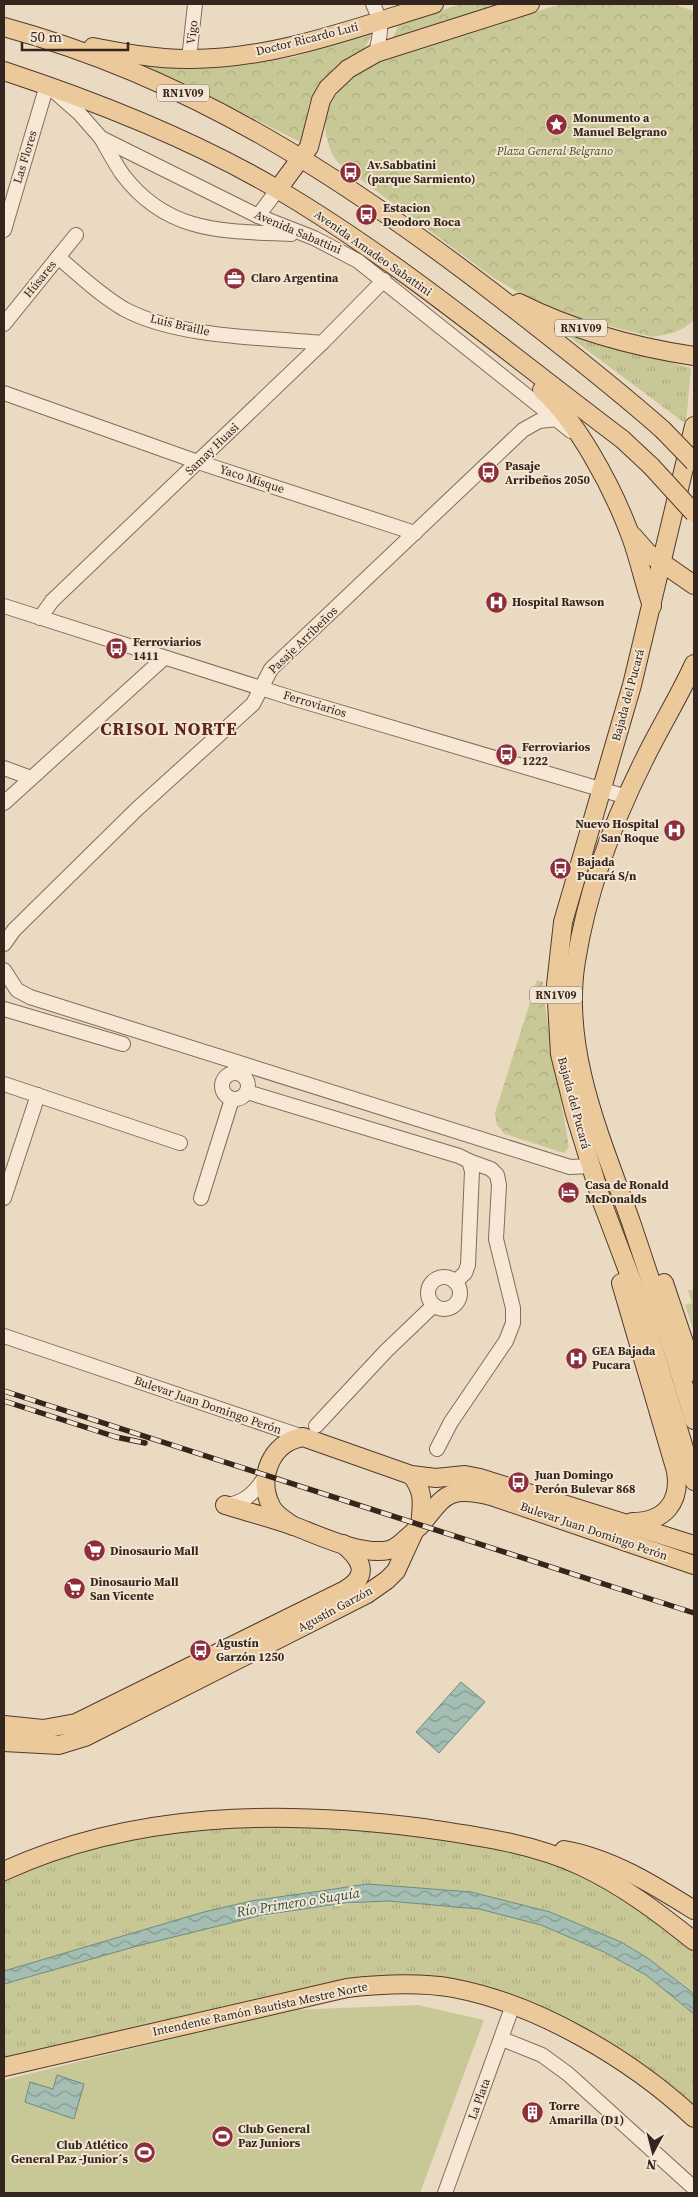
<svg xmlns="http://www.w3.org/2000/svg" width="698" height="2197" viewBox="0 0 698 2197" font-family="'Source Serif 4',serif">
  <defs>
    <pattern id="grass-tufts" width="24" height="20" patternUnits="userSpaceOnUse" patternTransform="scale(1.25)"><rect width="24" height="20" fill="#c8c897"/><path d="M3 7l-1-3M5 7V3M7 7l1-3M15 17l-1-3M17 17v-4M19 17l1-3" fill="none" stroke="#acac82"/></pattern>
    <pattern id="park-crowns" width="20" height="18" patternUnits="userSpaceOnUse" patternTransform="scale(1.25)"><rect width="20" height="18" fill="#c8c897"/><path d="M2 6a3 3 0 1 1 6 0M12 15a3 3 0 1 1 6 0" fill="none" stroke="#acac82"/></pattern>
    <pattern id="water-waves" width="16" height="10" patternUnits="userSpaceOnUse" patternTransform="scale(1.25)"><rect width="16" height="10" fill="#a4beb3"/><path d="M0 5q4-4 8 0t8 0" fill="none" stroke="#869a91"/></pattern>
  </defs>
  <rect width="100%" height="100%" fill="#ebdac2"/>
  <g fill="url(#grass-tufts)">
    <polygon points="564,333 691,368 686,424"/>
    <polygon points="688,1290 694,1290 694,1332 685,1305 692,1303"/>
    <polygon points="283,1816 551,1855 694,1941 694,1994 649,1959 621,1942 550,1912 471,1892 368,1884 307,1892 204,1912 4,1971 4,1871 72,1845"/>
    <path d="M388 1901 479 1909 541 1925 604 1952 646 1975 694 2014V2118L680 2105 513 2005 398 1984 4 2067V1984C129 1947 256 1908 388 1901Z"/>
  </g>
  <g fill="url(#park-crowns)">
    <polygon points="461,4 518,4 390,44 399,24"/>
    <path d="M562 4H673L694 11V320C684 331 667 335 652 337L549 311 491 276 341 165C333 158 331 153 328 142 315 103 352 75 381 57Z"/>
    <polygon points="374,31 364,49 336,68 320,83 309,104 302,143 235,109 125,61 249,63 294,57"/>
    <polygon points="537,980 543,982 544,1001 569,1147 564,1153 505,1134 497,1125 495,1113"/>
  </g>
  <polygon fill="#c8c897" points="418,2005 484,2020 420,2193 4,2193 4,2080 288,2010"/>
  <g fill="url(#water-waves)" stroke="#6c8b7f">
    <polygon points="461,1682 485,1702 439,1753 416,1732"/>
    <polygon points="368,1884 471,1892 550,1912 621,1942 649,1959 694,1994 694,2014 646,1975 604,1952 541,1925 479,1909 388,1901 345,1903 263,1915 137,1946 4,1984 4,1971 204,1912 251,1901"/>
    <polygon points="57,2075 84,2084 74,2119 25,2102 30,2082 53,2089"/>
  </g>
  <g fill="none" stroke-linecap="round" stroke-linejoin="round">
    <defs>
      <g id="minor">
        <path d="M373 4C383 25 381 31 376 53"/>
        <polyline points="189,59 195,4"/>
        <path d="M101 138C108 150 115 164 123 175 168 234 224 231 291 234"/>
        <polyline points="258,216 278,189"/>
        <polyline points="4,230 47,85 79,113 101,138 258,216 314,238 358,261 571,431"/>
        <path d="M58 257C79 275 100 295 124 309 178 338 262 337 322 343"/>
        <polyline points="4,324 76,235"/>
        <polyline points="4,393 198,462 415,533"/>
        <polyline points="4,606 292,698 627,797"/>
        <polyline points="40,618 52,601 322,343 384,280"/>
        <polyline points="4,768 31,778"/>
        <polyline points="4,803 164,658"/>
        <polyline points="4,944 14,930 137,809 253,704 271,669 523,430 539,421 557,419"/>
        <polyline points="4,970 17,990 30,997 570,1167 591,1166"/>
        <polyline points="4,1009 123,1044"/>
        <circle cx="235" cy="1086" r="13"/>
        <polyline points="4,1084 180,1143"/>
        <polyline points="247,1092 459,1156 469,1161 472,1171 468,1265 465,1273 455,1282"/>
        <polyline points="4,1198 38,1095"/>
        <polyline points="201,1198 232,1099"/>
        <circle cx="444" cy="1293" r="16"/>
        <polyline points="4,1336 303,1437"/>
        <polyline points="316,1426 386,1351 434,1305"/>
        <polyline points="437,1449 451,1422 506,1341 513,1323 513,1308 496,1239 499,1185 497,1175 491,1169 469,1161"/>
        <path d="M226 1505C244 1503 255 1493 264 1478"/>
        <polyline points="502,2039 542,2055 568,2074 694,2188"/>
        <polyline points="445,2193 513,2005"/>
      </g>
      <g id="major">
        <path d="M4 27C192 78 346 179 499 297 554 340 610 383 663 430"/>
        <path d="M93 47C124 53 155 59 187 59 271 60 355 28 434 4"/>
        <path d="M4 71C98 102 192 139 277 189 399 261 509 354 622 439L651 466"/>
        <polyline points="278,189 309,147 321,100 328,88 348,69 376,53 530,4"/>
        <path d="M519 303C573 330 634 347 694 356"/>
        <path d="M542 390C577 421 611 485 628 529 638 553 643 580 652 606"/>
        <polyline points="694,426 632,685 563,922 556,985 560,1054 575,1114 602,1202 639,1300 694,1481"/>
        <polyline points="633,536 648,553 694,585"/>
        <path d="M694 664C679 697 660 727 644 760 613 822 587 892 576 961 561 1052 603 1142 632 1225 654 1290 675 1355 694 1420"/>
        <path d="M621 1283 676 1471C681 1502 665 1522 632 1522"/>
        <polyline points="664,1283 694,1372"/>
        <path d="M411 1475C425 1491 422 1506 420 1526"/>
        <path d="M225 1505C248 1512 271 1518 294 1526 320 1536 362 1556 389 1550 397 1548 402 1542 408 1537 444 1506 436 1482 491 1496L694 1565"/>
        <path d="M293 1526C285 1520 275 1515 271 1506 257 1478 271 1442 303 1437L411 1475 436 1478 465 1475 480 1478 694 1545"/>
        <path d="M4 1725 43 1729 76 1723 345 1590C371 1575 361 1559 343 1544"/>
        <polyline points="4,1742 59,1745 85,1737 367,1594 387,1580 396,1571 413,1534"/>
        <path d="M564 1850C611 1858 654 1885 694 1910"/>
        <path d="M4 1871C135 1811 282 1810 423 1828 477 1836 531 1843 581 1866 622 1885 659 1913 694 1941"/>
        <path d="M4 2067 347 1988C382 1984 418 1982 453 1988 538 2004 632 2060 694 2118"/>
      </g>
    </defs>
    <use href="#minor" stroke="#846b5a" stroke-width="16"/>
    <use href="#major" stroke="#513a2e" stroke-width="20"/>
    <use href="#minor" stroke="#f6e8d4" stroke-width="14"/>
    <use href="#major" stroke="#ecc99b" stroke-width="18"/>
    <defs>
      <g id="rail">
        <polyline points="4,1391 694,1613"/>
        <polyline points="4,1401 116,1437 145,1443"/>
      </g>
    </defs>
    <use href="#rail" stroke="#34261e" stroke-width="5.5"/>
    <use href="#rail" stroke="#f3e5d1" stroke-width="4" stroke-dasharray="11" stroke-linecap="butt"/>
    <defs>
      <g id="major-bridge">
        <polyline points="663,430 694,462"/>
        <polyline points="651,466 694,513"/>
      </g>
    </defs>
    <use href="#major-bridge" stroke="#513a2e" stroke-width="20" stroke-linecap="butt"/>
    <use href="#major-bridge" stroke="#ecc99b" stroke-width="18"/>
  </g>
  <defs>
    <symbol id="sight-disc" viewBox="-11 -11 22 22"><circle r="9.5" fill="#8f2e3b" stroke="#f3e5d1"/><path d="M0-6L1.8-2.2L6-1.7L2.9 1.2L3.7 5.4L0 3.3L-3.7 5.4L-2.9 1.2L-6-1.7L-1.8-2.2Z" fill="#fff"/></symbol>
    <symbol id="bus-disc" viewBox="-11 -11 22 22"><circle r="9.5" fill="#8f2e3b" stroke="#f3e5d1"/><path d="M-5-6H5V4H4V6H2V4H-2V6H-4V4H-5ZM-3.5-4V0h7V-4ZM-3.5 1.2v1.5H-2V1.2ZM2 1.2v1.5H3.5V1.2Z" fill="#fff"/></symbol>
    <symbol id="office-disc" viewBox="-11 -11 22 22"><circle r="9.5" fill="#8f2e3b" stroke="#f3e5d1"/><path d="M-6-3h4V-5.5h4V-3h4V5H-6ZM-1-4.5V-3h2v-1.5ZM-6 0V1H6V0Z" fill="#fff"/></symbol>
    <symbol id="hospital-disc" viewBox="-11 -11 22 22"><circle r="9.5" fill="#8f2e3b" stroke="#f3e5d1"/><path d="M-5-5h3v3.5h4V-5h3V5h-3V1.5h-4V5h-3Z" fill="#fff"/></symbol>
    <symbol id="hotel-disc" viewBox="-11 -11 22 22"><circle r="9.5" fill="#8f2e3b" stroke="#f3e5d1"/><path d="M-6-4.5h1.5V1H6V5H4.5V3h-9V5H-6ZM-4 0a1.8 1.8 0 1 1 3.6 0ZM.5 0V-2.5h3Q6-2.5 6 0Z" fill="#fff"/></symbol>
    <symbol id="supermarket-disc" viewBox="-11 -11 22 22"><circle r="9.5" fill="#8f2e3b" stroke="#f3e5d1"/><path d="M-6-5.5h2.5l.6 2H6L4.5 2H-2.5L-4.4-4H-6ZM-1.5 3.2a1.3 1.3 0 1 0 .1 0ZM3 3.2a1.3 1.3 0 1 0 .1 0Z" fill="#fff"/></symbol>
    <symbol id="building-disc" viewBox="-11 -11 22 22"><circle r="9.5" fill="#8f2e3b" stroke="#f3e5d1"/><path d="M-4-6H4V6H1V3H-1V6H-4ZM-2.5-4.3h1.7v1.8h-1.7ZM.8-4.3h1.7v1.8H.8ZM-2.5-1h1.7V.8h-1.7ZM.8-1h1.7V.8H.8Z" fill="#fff"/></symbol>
    <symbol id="stadium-disc" viewBox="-11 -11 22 22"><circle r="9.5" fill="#8f2e3b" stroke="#f3e5d1"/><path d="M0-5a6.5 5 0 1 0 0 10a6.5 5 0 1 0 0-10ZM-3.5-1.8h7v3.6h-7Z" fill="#fff"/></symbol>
  </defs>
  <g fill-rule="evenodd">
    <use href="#sight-disc" x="544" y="112" width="25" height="25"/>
    <use href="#bus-disc" x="338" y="160" width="25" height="25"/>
    <use href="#bus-disc" x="354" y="202" width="25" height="25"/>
    <use href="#office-disc" x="222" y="266" width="25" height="25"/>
    <use href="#bus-disc" x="476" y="460" width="25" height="25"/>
    <use href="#hospital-disc" x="484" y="590" width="25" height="25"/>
    <use href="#bus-disc" x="104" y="636" width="25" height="25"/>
    <use href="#bus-disc" x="494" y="742" width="25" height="25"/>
    <use href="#hospital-disc" x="662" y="818" width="25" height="25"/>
    <use href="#bus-disc" x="548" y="856" width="25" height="25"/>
    <use href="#hotel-disc" x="556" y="1180" width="25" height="25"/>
    <use href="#hospital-disc" x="564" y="1346" width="25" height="25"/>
    <use href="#bus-disc" x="506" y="1470" width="25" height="25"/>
    <use href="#supermarket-disc" x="82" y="1538" width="25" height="25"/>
    <use href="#supermarket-disc" x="62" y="1576" width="25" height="25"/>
    <use href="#bus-disc" x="188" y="1638" width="25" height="25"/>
    <use href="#building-disc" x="520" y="2100" width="25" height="25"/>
    <use href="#stadium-disc" x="210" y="2124" width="25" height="25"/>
    <use href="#stadium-disc" x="132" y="2140" width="25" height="25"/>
  </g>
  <g text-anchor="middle" stroke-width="4" stroke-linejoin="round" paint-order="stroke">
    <g fill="#f3e5d1" stroke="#6d5f54" stroke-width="1">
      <rect x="157" y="84.5" width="52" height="17" rx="4"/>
      <rect x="555" y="319.5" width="52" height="17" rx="4"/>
      <rect x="530" y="986.5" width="52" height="17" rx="4"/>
    </g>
    <g font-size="11" font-weight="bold" fill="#34261e">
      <text x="183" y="97">RN1V09</text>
      <text x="581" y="332">RN1V09</text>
      <text x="556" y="999">RN1V09</text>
    </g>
    <g font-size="12" fill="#34261e" stroke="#f3e5d1">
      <text transform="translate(192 32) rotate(-83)" y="4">Vigo</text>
      <text transform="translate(307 39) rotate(-14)" y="4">Doctor Ricardo Luti</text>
      <text transform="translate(25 157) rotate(-73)" y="4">Las Flores</text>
      <text transform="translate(298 232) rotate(23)" y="4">Avenida Sabattini</text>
      <text transform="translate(373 253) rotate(35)" y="4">Avenida Amadeo Sabattini</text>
      <text transform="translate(40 279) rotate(-51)" y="4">Húsares</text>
      <text transform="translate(180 325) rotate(13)" y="4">Luis Braille</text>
      <text transform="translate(212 449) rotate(-44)" y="4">Samay Huasi</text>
      <text transform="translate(252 479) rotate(18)" y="4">Yaco Misque</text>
      <text transform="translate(303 640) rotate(-44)" y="4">Pasaje Arribeños</text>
      <text transform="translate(628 695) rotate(-75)" y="4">Bajada del Pucará</text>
      <text transform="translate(315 704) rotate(17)" y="4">Ferroviarios</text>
      <text transform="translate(574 1103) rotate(75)" y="4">Bajada del Pucará</text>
      <text transform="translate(208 1405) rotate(19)" y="4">Bulevar Juan Domingo Perón</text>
      <text transform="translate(594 1531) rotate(19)" y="4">Bulevar Juan Domingo Perón</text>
      <text transform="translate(335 1609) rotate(-28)" y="4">Agustín Garzón</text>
      <text transform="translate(260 2009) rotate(-12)" y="4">Intendente Ramón Bautista Mestre Norte</text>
      <text transform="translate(479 2099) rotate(-70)" y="4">La Plata</text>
    </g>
    <g font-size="12" font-weight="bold" fill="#34261e" stroke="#f3e5d1" text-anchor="start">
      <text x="573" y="122">Monumento a<tspan x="573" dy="14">Manuel Belgrano</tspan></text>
      <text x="367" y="169">Av.Sabbatini<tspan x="367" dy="14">(parque Sarmiento)</tspan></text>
      <text x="383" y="212">Estacion<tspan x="383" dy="14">Deodoro Roca</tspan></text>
      <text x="251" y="282">Claro Argentina</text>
      <text x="505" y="470">Pasaje<tspan x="505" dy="14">Arribeños 2050</tspan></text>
      <text x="512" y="606">Hospital Rawson</text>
      <text x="133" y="646">Ferroviarios<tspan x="133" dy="14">1411</tspan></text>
      <text x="522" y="751">Ferroviarios<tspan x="522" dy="14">1222</tspan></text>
      <text x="659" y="828" text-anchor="end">Nuevo Hospital<tspan x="659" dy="14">San Roque</tspan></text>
      <text x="577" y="866">Bajada<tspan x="577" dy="14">Pucará S/n</tspan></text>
      <text x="585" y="1189">Casa de Ronald<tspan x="585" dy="14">McDonalds</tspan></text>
      <text x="592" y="1355">GEA Bajada<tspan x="592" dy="14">Pucara</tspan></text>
      <text x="535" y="1479">Juan Domingo<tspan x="535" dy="14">Perón Bulevar 868</tspan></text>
      <text x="110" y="1555">Dinosaurio Mall</text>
      <text x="90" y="1586">Dinosaurio Mall<tspan x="90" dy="14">San Vicente</tspan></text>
      <text x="216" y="1647">Agustín<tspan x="216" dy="14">Garzón 1250</tspan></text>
      <text x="549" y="2110">Torre<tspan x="549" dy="14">Amarilla (D1)</tspan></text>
      <text x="238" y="2133">Club General<tspan x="238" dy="14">Paz Juniors</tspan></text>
      <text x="128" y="2149" text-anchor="end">Club Atlético<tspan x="128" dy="14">General Paz -Junior´s</tspan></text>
    </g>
    <g font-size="12" font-style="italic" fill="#4a4f25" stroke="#f3e5d1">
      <text x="555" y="155">Plaza General Belgrano</text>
    </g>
    <g font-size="14" font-style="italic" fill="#2e534c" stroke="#f3e5d1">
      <text transform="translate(298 1902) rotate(-9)" y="5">Río Primero o Suquía</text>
    </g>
    <g font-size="18" font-weight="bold" letter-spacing="1" fill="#5e2520" stroke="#f3e5d1">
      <text x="169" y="735">CRISOL NORTE</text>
    </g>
  </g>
  <rect width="698" height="2197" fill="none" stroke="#34261e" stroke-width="10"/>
  <g transform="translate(653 2152) rotate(187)" stroke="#f3e5d1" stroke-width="4" paint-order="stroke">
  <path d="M0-4L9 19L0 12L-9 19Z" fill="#34261e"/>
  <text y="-8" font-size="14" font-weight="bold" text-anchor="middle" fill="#34261e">N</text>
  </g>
  <path d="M22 42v8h106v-8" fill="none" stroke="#34261e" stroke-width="2.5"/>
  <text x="30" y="42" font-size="15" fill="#34261e" stroke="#f3e5d1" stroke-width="4" paint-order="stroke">50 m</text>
</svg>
